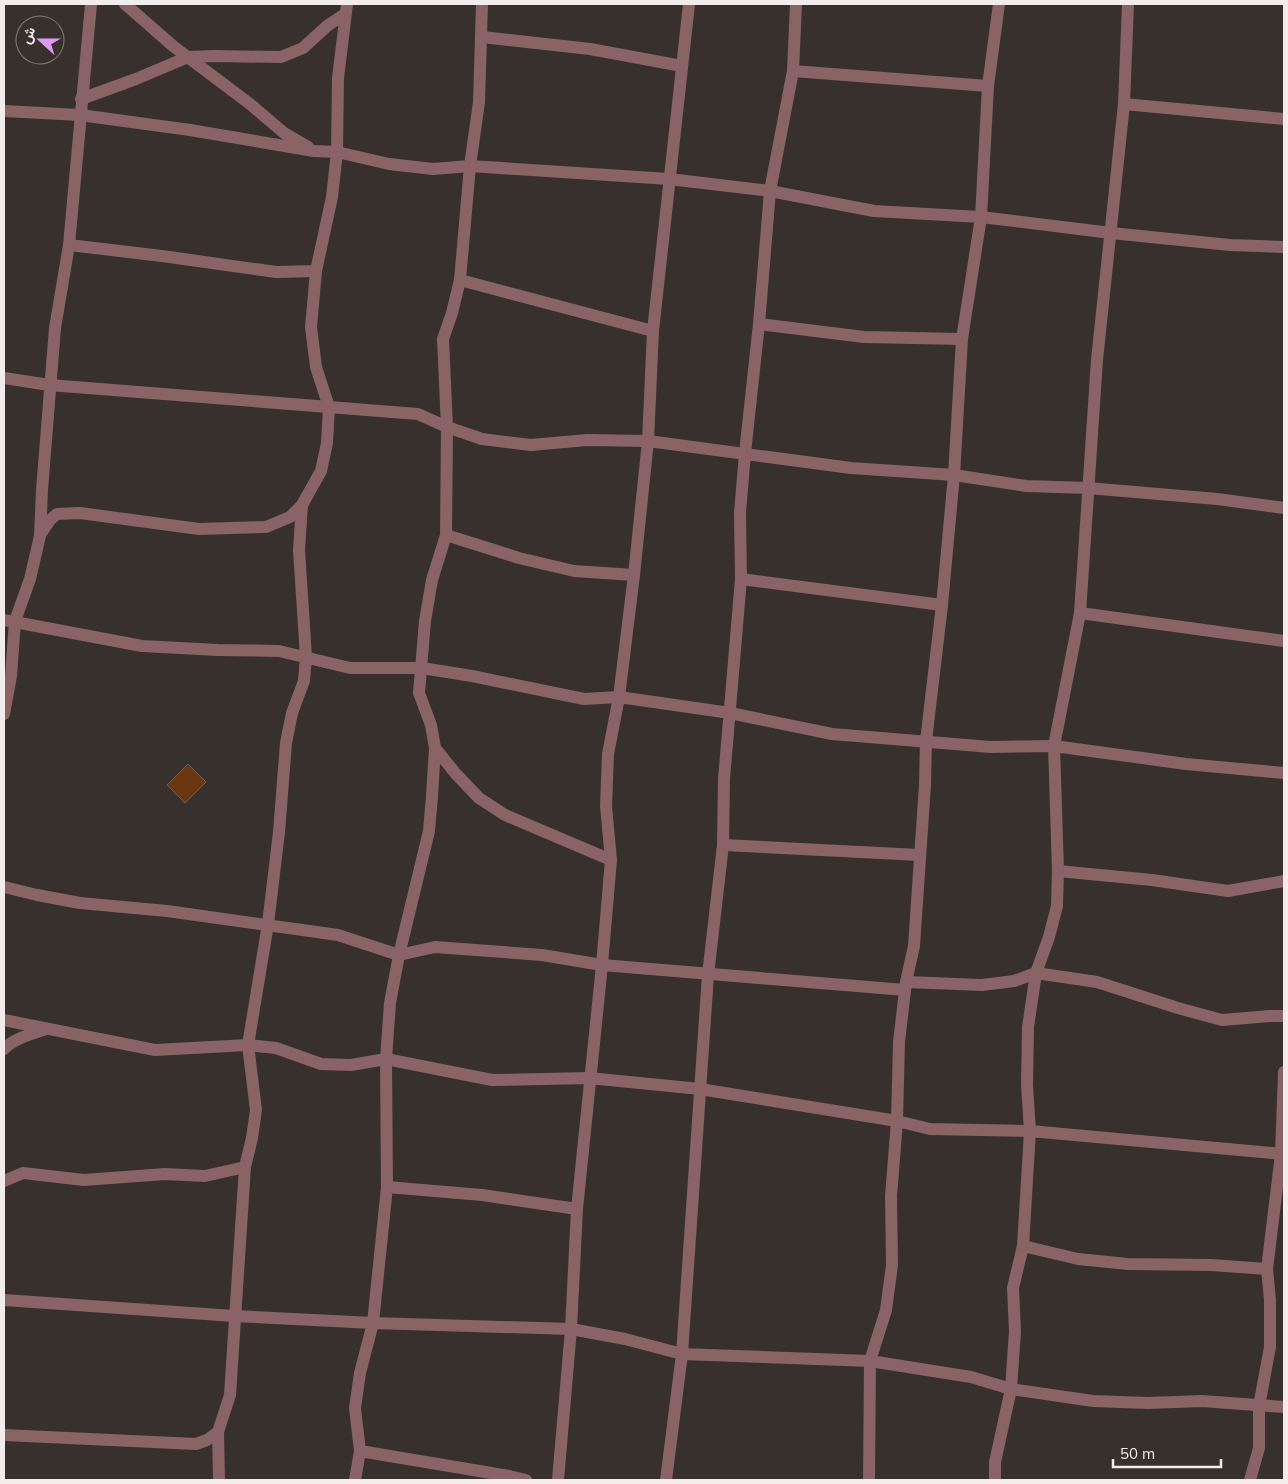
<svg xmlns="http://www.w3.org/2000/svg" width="1288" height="1484" viewBox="0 0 1288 1484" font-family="Mulish,Vazirmatn,sans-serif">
  <rect width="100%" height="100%" fill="#38302c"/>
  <polygon fill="#6a3710" stroke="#6a625d" points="188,764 206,782 185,803 167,785"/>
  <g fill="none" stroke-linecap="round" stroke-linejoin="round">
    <g stroke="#896366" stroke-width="12">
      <polyline points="125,4 173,46 250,104 284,133 308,147"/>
      <polyline points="482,37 590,49 682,66"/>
      <polyline points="793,71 988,86"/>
      <polyline points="81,99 136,79 188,57 213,56 281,57 303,48 327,26 345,14"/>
      <polyline points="1124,104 1284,119"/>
      <polyline points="4,111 80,115 190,130 314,151 337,152 389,164 433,169 470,166 669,179 770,191 874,211 981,217 1111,233 1230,245 1284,247"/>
      <polyline points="69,245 162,256 276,272 316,271"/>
      <polyline points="460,280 653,331"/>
      <polyline points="759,324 864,337 962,339"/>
      <polyline points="4,378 49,385 418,414 447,427 482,439 531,445 587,440 648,441 851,468 954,475 1026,486 1088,488 1217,499 1284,508"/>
      <polyline points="40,535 50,520 57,514 80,513 199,529 266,527 290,517 302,505"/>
      <polyline points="446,535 519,558 574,571 634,575"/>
      <polyline points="741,579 942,605"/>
      <polyline points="1080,613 1284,641"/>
      <polyline points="4,620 142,646 218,650 279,651 350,668 422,668 472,676 584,699 619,697 730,713 832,734 991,747 1054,746 1186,764 1284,773"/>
      <polyline points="4,714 11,676 15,621 30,579 40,536 42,490 55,328 69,245 91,4"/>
      <polyline points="435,748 456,774 479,798 505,815 611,860"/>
      <polyline points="723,845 919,855"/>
      <polyline points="1058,871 1152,880 1228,891 1284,881"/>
      <polyline points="4,887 37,895 80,903 167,911 338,935 399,955 435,947 542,955 602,965 905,990"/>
      <polyline points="906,982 982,985 1014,981 1036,973 1097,982 1178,1008 1222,1020 1270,1016 1284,1016"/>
      <polyline points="4,1020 155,1050 248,1045 276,1048 321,1064 351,1065 386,1059 492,1080 589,1078 700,1089 897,1121 930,1129 1030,1131 1284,1154"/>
      <path d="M4 1049C14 1038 33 1034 46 1029"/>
      <polyline points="4,1181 23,1173 84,1180 165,1174 205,1176 245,1167"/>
      <polyline points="387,1187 482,1195 577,1209"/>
      <polyline points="1023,1246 1078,1259 1128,1264 1211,1265 1267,1269"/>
      <polyline points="4,1300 234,1316 373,1323 571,1329 625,1339 682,1354 870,1361 971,1377 1011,1389 1093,1401 1148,1403 1202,1401 1284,1407"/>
      <polyline points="4,1435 196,1444 207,1440 218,1432"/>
      <polyline points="360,1451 509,1476 526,1480"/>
      <polyline points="219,1480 218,1432 230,1395 245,1167 252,1138 256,1110 248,1045 268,924 279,832 286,743 292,713 304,681 306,657 299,550 302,505 321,471 327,443 329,407 316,367 311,327 316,271 332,197 337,152 338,78 347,4"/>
      <polyline points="355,1480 360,1451 355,1408 360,1373 373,1323 387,1187 386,1059 390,1003 399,955 429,831 432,796 435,748 431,725 419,693 425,621 432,580 446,535 447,427 443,339 452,313 460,280 470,166 479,102 482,4"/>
      <polyline points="558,1480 571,1329 577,1209 602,965 611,860 606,806 608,754 619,697 634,575 648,441 653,331 689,4"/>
      <polyline points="666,1480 682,1354 708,975 723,845 724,779 741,579 740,513 745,453 759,324 770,191 793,71 796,4"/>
      <polyline points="869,1480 870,1361 886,1310 892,1265 891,1196 897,1121 899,1042 906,982 914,946 925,785 926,741 942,605 954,475 962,339 981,217 988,86 999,4"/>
      <polyline points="995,1480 995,1462 1011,1389 1015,1331 1013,1288 1023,1246 1030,1131 1027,1085 1028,1027 1036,973 1049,937 1057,906 1058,871 1054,746 1080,613 1097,360 1124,104 1128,4"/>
      <polyline points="1250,1480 1259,1448 1259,1406 1270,1347 1270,1300 1267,1269 1281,1154 1284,1072"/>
    </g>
  </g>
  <rect width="1288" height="1484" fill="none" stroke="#f2edea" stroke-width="10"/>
  <g transform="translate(40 40) rotate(291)"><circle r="24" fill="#38302c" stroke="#827c78"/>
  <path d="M0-4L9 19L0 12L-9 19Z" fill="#dd99f3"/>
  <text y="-8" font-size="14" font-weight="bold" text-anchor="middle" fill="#f2edea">ش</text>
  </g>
  <path d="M1113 1459v8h108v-8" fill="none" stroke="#f2edea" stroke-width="2.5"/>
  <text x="1120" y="1459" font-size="15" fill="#f2edea" stroke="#38302c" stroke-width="4" paint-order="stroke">50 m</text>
</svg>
